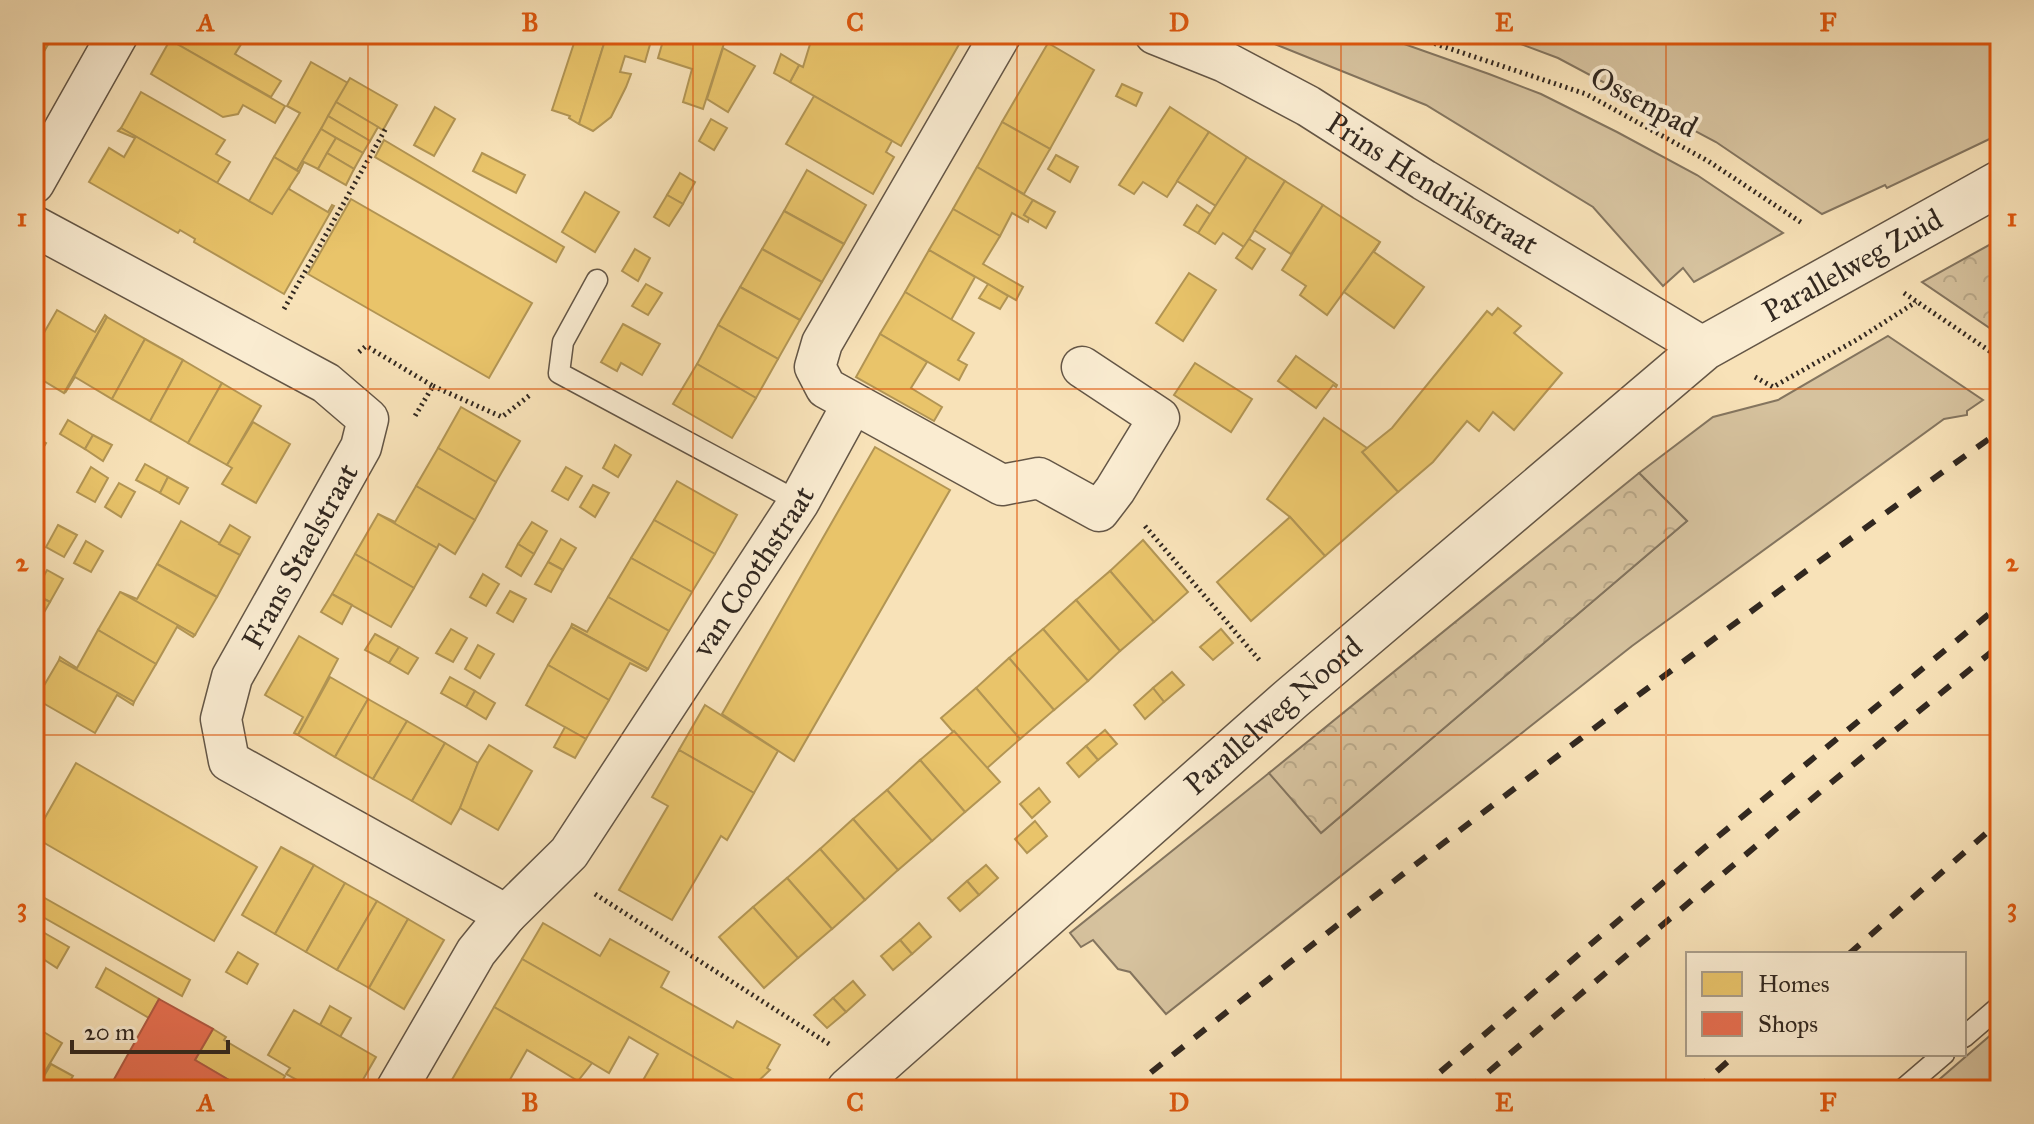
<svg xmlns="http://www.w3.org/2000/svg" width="2034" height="1124" viewBox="0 0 2034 1124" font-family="'IM FELL Great Primer',serif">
  <defs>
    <pattern id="forest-crowns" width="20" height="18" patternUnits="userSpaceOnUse" patternTransform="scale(2)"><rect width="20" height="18" fill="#d6c29e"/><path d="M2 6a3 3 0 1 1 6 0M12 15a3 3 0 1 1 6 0" fill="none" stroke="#b8a788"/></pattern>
  </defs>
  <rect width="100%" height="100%" fill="#f8e2b8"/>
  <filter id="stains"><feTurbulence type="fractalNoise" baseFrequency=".0025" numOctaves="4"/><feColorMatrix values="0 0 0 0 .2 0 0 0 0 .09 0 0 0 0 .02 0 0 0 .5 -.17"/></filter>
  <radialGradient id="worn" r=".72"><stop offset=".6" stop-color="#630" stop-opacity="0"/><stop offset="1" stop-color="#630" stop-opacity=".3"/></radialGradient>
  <g fill="#d6c29e" stroke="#84755f" stroke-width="2">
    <polygon points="1250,34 1376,34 1489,74 1541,94 1617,132 1697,175 1783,233 1694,282 1683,268 1663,286 1593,207 1426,105"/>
    <polygon points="1494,34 2000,34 2000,134 1887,188 1885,185 1822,214 1716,142 1558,58"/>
    <polygon points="1888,336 1983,400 1967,411 1967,415 1944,419 1632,646 1166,1014 1130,972 1118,969 1093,940 1081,947 1070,933 1269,773 1322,832 1687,521 1639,473 1713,417 1778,400"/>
    <polygon points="2000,1027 2000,1090 1927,1090"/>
  </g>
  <g fill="url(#forest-crowns)" stroke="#84755f" stroke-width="2">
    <polygon points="2000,239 2000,335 1922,282"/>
    <polygon points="1639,473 1687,521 1321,833 1269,773"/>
  </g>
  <g fill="#e9c46a" stroke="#b29554" stroke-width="2">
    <polygon points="34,34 54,34 34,69"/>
    <polygon points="174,34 239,34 245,38 235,54 281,81 271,97 170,40"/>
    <polygon points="577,34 607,34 579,124 569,118 570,116 552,110"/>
    <polygon points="607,34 653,34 645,62 625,56 620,72 631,74 626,87 611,117 593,131 579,124"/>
    <polygon points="665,34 727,34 703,109 683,102 692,69 658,58"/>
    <polygon points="787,34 965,34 901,146 790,82 799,65 803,67 811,41"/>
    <polygon points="170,40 285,106 275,123 243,105 238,114 223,117 151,74"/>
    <polygon points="1048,43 1094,70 1050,149 1002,122"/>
    <polygon points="723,48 755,66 728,112 707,99"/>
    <polygon points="781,54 799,65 790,82 774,73"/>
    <polygon points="311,62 348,83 297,170 274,157 300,113 287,106"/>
    <polygon points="350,78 397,105 383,130 336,102"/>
    <polygon points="1122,84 1142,93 1136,106 1116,96"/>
    <polygon points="141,92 225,140 216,154 230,162 217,183 121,128"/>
    <polygon points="814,96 892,141 886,152 894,157 873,194 786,144"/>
    <polygon points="336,102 378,127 370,141 328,116"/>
    <polygon points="435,107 455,119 434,156 414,145"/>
    <polygon points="1170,107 1209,132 1167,197 1143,182 1134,194 1119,185"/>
    <polygon points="328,116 370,141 363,153 321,129"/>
    <polygon points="711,119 727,128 714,150 699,141"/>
    <polygon points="1002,122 1050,149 1024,194 977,167"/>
    <polygon points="121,128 272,214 291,181 289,189 328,212 332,205 334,206 284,294 194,242 195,239 180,230 178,233 89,182 109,148 124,157 135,138 118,131"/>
    <polygon points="321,129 336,138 318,169 304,162 299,172 297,170"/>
    <polygon points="1209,132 1247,157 1216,206 1177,181"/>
    <polygon points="336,138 363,153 354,169 327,153"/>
    <polygon points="384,140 564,247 556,262 375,157"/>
    <polygon points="327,153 354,169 346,185 318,169"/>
    <polygon points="482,153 525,175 516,193 473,171"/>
    <polygon points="1056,155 1078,167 1070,182 1048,169"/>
    <polygon points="274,157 299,172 272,214 249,201"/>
    <polygon points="1247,157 1285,181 1244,247 1223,233 1215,244 1198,233"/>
    <polygon points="977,167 1033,200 1024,215 1029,218 1028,222 1012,213 1000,236 953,209"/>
    <polygon points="807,170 866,205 844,244 784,211"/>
    <polygon points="680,173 695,182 683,204 667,195"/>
    <polygon points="1285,181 1323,205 1291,254 1254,230"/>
    <polygon points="585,192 619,212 595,252 562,232"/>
    <polygon points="667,195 683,204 669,226 654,217"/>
    <polygon points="351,199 532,303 489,378 308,274"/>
    <polygon points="1033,200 1055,212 1046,228 1024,215"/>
    <polygon points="1197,205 1210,214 1198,233 1184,225"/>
    <polygon points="1323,205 1380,242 1327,315 1300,295 1306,286 1282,270"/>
    <polygon points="953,209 1000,236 983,264 1023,287 1016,300 929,250"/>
    <polygon points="784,211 844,244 822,282 762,249"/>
    <polygon points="1249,239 1265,249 1252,269 1236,258"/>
    <polygon points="1380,242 1374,252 1424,287 1394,328 1344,292"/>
    <polygon points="635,249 650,258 638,281 622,271"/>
    <polygon points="762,249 822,282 800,320 740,287"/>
    <polygon points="929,250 975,277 951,320 905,292"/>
    <polygon points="1189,273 1216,290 1183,341 1156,323"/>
    <polygon points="646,284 662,293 648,315 632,306"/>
    <polygon points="988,284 1008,296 1000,309 979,298"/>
    <polygon points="740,287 800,320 778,359 718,325"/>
    <polygon points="905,292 974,333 958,360 967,365 959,380 880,334"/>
    <polygon points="1498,308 1521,326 1514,333 1562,373 1514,430 1493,412 1479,431 1467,421 1433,462 1398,492 1362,452 1392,428 1487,311 1492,315"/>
    <polygon points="57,310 95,332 105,315 107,317 64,393 34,375 34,350"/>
    <polygon points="107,317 145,339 112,399 75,377 65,393"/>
    <polygon points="623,324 660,344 642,375 621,363 617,371 601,362"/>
    <polygon points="718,325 778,359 756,398 697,364"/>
    <polygon points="880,334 927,362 911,388 942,407 934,421 856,377"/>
    <polygon points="145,339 183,360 150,421 112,399"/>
    <polygon points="1296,356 1337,385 1336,387 1333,385 1316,408 1278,381"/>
    <polygon points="183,360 222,383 188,443 150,421"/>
    <polygon points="1195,363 1252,399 1231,432 1174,395"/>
    <polygon points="697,364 756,398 732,438 673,404"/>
    <polygon points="222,383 261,406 227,465 188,443"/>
    <polygon points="461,407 520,441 496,482 438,448"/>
    <polygon points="1324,418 1367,448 1362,452 1398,492 1325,556 1290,517 1267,499"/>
    <polygon points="68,420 93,435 85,449 60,434"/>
    <polygon points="253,422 290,444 256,503 222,484 232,468 227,465"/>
    <polygon points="93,435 112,445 103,461 85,449"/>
    <polygon points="34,436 46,443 34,463"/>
    <polygon points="615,445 631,455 618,477 603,468"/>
    <polygon points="875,447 950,490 794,761 722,714"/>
    <polygon points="438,448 496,482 475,520 416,486"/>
    <polygon points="145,464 168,477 160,493 136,480"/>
    <polygon points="91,467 108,478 95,502 77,492"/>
    <polygon points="566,467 582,476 568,500 552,491"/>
    <polygon points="168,477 188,488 179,504 160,493"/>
    <polygon points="677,481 737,515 715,554 654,520"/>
    <polygon points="119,483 135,492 121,517 105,507"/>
    <polygon points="593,485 609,493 595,517 580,507"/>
    <polygon points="416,486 475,520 455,554 439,544 437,548 378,514 395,522"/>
    <polygon points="378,514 437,548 414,588 355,554"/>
    <polygon points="1290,517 1325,556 1251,621 1217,582"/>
    <polygon points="654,520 715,554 692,592 631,558"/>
    <polygon points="181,521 240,555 217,597 157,564"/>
    <polygon points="532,522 547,531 534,554 518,544"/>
    <polygon points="58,525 77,535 64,557 46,547"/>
    <polygon points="230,525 250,537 240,555 219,544"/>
    <polygon points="561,539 576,548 563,570 548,562"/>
    <polygon points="1143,540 1188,592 1154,622 1110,571"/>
    <polygon points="86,541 103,551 91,572 74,563"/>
    <polygon points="518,544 534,554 521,576 506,567"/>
    <polygon points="355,554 414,588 391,627 332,594"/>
    <polygon points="631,558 692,592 669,631 608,597"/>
    <polygon points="548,562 563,570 551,592 535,584"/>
    <polygon points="157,564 217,597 195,635 120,592 137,599"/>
    <polygon points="47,570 63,579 50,602 34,594"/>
    <polygon points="1110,571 1154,622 1120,651 1076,600"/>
    <polygon points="483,574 499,584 486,606 470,597"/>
    <polygon points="510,591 526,599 513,622 497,613"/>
    <polygon points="120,592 195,635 193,637 177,627 156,664 98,630"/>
    <polygon points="34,594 50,602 38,623 34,621"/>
    <polygon points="332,594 352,605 342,624 321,612"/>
    <polygon points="608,597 669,631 648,669 571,627 572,624 587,632"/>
    <polygon points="1076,600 1120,651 1088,681 1043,629"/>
    <polygon points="571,627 648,669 646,671 630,663 609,700 548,665"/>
    <polygon points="451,629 467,638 453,662 436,653"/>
    <polygon points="1043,629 1088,681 1054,710 1009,658"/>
    <polygon points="1221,629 1233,643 1213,660 1200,647"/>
    <polygon points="98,630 156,664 134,702 59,660 60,657 77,668"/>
    <polygon points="375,634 399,647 389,663 365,650"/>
    <polygon points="299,636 338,659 298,735 294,733 303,717 265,695"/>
    <polygon points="478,645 494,654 480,678 465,669"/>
    <polygon points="399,647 418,658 408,674 389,663"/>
    <polygon points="1009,658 1054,710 1020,739 976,688"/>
    <polygon points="59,660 134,702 133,705 117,695 95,733 36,699"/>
    <polygon points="548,665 609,700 586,739 526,705"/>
    <polygon points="1172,672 1184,685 1164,702 1153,688"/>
    <polygon points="330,677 368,699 335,757 298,735"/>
    <polygon points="450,677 475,691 466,707 441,693"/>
    <polygon points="976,688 1020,739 986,769 941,718"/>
    <polygon points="1153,688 1164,702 1145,719 1134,705"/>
    <polygon points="475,691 495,703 486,719 466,707"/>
    <polygon points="368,699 407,721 373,779 335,757"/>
    <polygon points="705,705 778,751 754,793 679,750"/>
    <polygon points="407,721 445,743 412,801 373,779"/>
    <polygon points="565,727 586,739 575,758 554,747"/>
    <polygon points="1105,730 1117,744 1098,760 1086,746"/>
    <polygon points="954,731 1000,782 965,812 920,760"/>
    <polygon points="445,743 478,763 460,808 451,824 412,801"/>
    <polygon points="489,745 532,771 498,830 460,808 478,763"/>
    <polygon points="1086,746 1098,760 1079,777 1067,763"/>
    <polygon points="679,750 754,793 727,840 721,836 672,920 619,890 668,806 652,797"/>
    <polygon points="920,760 965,812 932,841 887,790"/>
    <polygon points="76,763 257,867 214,941 34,837"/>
    <polygon points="1039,788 1050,802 1032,818 1020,804"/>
    <polygon points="887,790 932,841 898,870 853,819"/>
    <polygon points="853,819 898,870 865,900 820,849"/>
    <polygon points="1035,821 1047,836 1027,853 1015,839"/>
    <polygon points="281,847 314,865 275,934 242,915"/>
    <polygon points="820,849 865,900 832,929 787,878"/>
    <polygon points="314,865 345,883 306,952 275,934"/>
    <polygon points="986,865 998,878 979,895 967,881"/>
    <polygon points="787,878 832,929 798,958 753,907"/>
    <polygon points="967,881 979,895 960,911 948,898"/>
    <polygon points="345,883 377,901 337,970 306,952"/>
    <polygon points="34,892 190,980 182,996 34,912"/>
    <polygon points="377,901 408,919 369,988 337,970"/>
    <polygon points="753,907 798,958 764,988 719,937"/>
    <polygon points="408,919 444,940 404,1009 369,988"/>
    <polygon points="543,923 600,956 610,939 669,972 661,987 733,1028 737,1021 780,1045 767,1068 770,1070 750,1089 522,959"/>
    <polygon points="919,923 931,937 912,954 900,940"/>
    <polygon points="34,927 69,947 57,968 34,953"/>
    <polygon points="900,940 912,954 893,970 881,956"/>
    <polygon points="238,952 258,964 247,984 226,972"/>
    <polygon points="522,959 750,1089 640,1090 638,1089 658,1054 629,1037 609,1073 592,1063 494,1007"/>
    <polygon points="106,968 159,999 149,1018 96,987"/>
    <polygon points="853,981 865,995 846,1012 833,998"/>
    <polygon points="833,998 846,1012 827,1028 814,1015"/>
    <polygon points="330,1006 351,1018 340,1037 320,1025"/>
    <polygon points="494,1007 592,1063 578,1081 527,1050 504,1090 446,1090"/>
    <polygon points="294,1010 376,1057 357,1090 315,1090 286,1074 290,1068 268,1055"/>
    <polygon points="213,1029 226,1037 224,1040 285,1076 277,1090 246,1090 195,1060"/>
    <polygon points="42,1031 62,1043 34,1090 34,1045"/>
    <polygon points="51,1064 73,1076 65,1090 36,1090"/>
  </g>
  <polygon fill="#e76f51" stroke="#b15a42" stroke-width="2" points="159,999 213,1029 195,1060 246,1090 108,1090"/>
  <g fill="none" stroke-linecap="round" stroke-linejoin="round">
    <defs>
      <g id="service">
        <polyline points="597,280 563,342 559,373 799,502"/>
        <polyline points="1964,1037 2000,1006"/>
        <polyline points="1902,1090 1944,1054"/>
      </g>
      <g id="minor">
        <polyline points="1001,34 822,343 815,367 826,388 1002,485 1039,478 1099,511 1115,490 1159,418 1082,367"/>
        <path id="s1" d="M1155 34 1225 62 1308 106 1424 180 1704 348"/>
        <polyline points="34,183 118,34"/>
        <polyline points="34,226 326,383 368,419 361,447 232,677 221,719 229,761 506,915"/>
        <path id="s2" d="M396 1090 476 952 506 915 569 853 799 502 852 405"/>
      </g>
      <g id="tertiary">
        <path id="s3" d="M849 1090 1292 698 1704 348 2000 183"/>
      </g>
    </defs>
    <use href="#service" stroke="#645646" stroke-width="23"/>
    <use href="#minor" stroke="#645646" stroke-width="43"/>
    <use href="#tertiary" stroke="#645646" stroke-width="47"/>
    <g stroke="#322820" stroke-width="5" stroke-dasharray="2 4" stroke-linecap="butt">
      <polyline points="1406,34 1586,94 1708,161 1802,223"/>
      <polyline points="1904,293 2000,358"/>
      <polyline points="284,309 386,128"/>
      <polyline points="359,352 366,346 433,386 415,416"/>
      <polyline points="1755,377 1773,387 1858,339 1916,302"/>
      <polyline points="433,386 502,417 530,395"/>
      <polyline points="1145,526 1260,661"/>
      <polyline points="595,894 829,1044"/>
    </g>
    <use href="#service" stroke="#faecd1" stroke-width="20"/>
    <use href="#minor" stroke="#faecd1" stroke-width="40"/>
    <use href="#tertiary" stroke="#faecd1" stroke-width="44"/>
    <g stroke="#322820" stroke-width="6" stroke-dasharray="14 14" stroke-linecap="butt">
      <polyline points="1849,954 2000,821"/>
      <path d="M1129 1090C1413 862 1704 642 2000 431"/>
      <polyline points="1419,1090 1704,848 2000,605"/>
      <polyline points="1467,1090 1827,786 2000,645"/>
      <polyline points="1696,1090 1736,1054"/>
    </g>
  </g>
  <path fill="none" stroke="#df570d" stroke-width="2" stroke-opacity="0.55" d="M368 34V1090M693 34V1090M1017 34V1090M1341 34V1090M1666 34V1090M34 389H2000M34 735H2000"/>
  <g text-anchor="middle" stroke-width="8" stroke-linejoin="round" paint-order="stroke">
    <g font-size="30" fill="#322820" stroke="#faecd1">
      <text transform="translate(1644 102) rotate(28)" y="10">Ossenpad</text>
      <text dy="10" stroke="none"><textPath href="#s1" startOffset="316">Prins Hendrikstraat</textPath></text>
      <text dy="10" stroke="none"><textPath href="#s3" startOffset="1302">Parallelweg Zuid</textPath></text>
      <text transform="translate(300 556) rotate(-61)" y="10">Frans Staelstraat</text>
      <text dy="10" stroke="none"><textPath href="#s2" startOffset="632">van Coothstraat</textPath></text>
      <text dy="10" stroke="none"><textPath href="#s3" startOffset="566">Parallelweg Noord</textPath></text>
    </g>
  </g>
  <rect width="2034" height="1124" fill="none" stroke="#f8e2b8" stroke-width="88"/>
  <rect x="1686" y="952" width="280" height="104" fill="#faecd1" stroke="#aa9e8a" stroke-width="2"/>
  <rect x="1702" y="972" width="40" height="24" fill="#e9c46a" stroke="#aa9e8a" stroke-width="2"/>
  <text x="1758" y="992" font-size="24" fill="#322820">Homes</text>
  <rect x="1702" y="1012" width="40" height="24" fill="#e76f51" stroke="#aa9e8a" stroke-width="2"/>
  <text x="1758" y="1032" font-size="24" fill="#322820">Shops</text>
  <path d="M72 1040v12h156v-12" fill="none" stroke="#322820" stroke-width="4"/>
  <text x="84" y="1040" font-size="24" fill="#322820" stroke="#faecd1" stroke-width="6" paint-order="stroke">20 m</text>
  <rect x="44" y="44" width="1946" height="1036" fill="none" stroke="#df570d" stroke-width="3"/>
  <g font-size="26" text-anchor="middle" font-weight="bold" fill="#df570d">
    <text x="206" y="31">A</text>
    <text x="530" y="31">B</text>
    <text x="855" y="31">C</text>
    <text x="1179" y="31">D</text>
    <text x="1504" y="31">E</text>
    <text x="1828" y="31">F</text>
    <text x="22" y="226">1</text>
    <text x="2012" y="226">1</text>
    <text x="22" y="571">2</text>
    <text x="2012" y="571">2</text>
    <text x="22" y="916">3</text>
    <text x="2012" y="916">3</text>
    <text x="206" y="1111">A</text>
    <text x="530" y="1111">B</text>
    <text x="855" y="1111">C</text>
    <text x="1179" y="1111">D</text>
    <text x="1504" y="1111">E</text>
    <text x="1828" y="1111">F</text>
  </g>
  <rect width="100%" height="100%" filter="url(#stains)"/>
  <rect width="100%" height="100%" fill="url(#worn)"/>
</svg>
